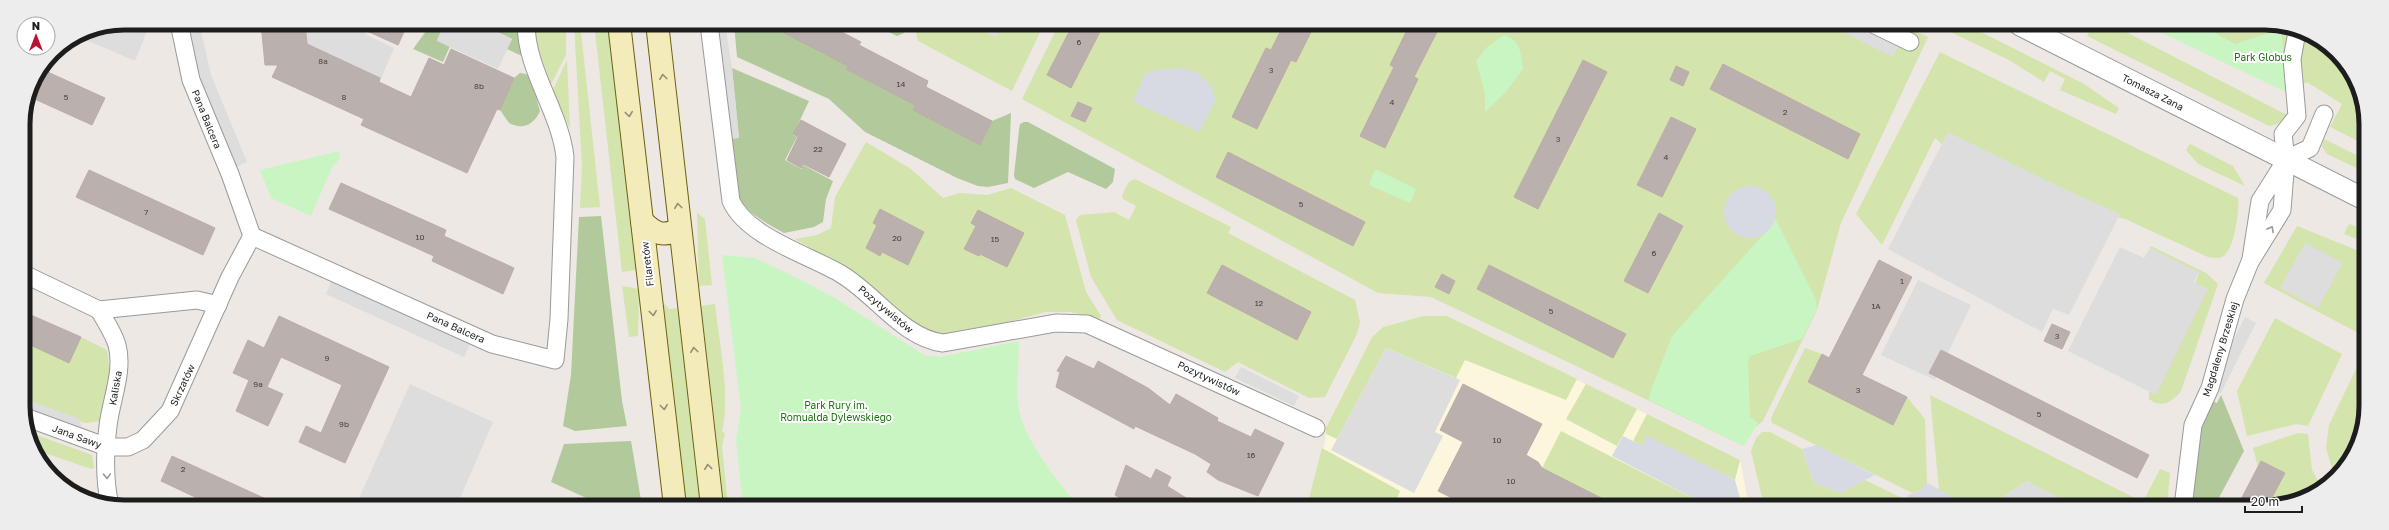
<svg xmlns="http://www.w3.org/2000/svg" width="2389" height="530" viewBox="0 0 2389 530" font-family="'Golos Text',sans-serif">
  <rect width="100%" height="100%" fill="#ede8e3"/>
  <polygon fill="#fcf6dd" points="1423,316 1447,316 1740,460 1749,506 1307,506 1325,442 1326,428 1372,337 1383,327"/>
  <g fill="#d3e4ac">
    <polygon points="535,23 566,23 566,55 551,84 536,43"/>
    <polygon points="574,23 580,23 600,207 580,208 582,166"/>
    <polygon points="594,23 609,23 636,270 622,272"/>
    <polygon points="914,24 970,24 996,37 1003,24 1044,24 1012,91 918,41"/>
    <polygon points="1059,24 1903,25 1928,37 1841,223 1817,310 1763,421 1753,429 1744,446 1431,297 1378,293 1022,99"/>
    <polygon points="1936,25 1967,25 2084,84 2119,108 2116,114 2060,90 2065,79 2050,71 2044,82 2009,60"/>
    <polygon points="2093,25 2105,25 2128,33 2287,115 2278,124 2269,126 2087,36"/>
    <polygon points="2201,25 2284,25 2337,53 2364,105 2364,144 2330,127 2342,104 2307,82 2288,93 2234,44"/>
    <path d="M1940 52 2238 198C2240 209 2234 249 2224 256 2219 259 2213 258 2208 257L2125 219 2054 203 1954 156 1935 138 1882 245 1856 214Z"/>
    <polygon points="567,60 570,129 553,90"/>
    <polygon points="2324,139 2364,159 2363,171 2327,154 2322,147"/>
    <polygon points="866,142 911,169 943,198 960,193 987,195 1011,188 1065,215 1086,292 1101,316 1099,320 1071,312 1045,312 983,329 940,336 910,321 844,268 795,239 817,235 831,228 835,197"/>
    <polygon points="2190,144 2233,166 2245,186 2198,164 2186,150"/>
    <polygon points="1135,179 1231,227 1228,233 1355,300 1360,322 1357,334 1325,397 1309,398 1238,362 1225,372 1117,320 1091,277 1076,220 1080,215 1114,212 1129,220 1136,206 1123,199 1122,195 1129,182"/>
    <polygon points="697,213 705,219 712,285 699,286"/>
    <polygon points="2349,224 2364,229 2364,242 2344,234"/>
    <polygon points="2297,226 2364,253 2364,336 2264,283"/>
    <path d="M2151 246 2206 273 2218 284 2181 391C2172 402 2162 409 2149 399V391L2155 394 2199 273 2150 248Z"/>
    <polygon points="622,286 639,289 638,336 629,337"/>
    <polygon points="662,301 669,309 679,308 701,506 685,506"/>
    <path d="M715 304C719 342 731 396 722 432L725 433 722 446 728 506H723L701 306Z"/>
    <polygon points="1423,316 1447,316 1577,379 1566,400 1465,360 1456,378 1386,348 1337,439 1326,434 1326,428 1372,337 1383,327"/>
    <polygon points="2275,318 2342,354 2308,426 2296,424 2247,436 2237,391"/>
    <polygon points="81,337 107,350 110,372 101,421 85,423 25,399 25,342 69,363"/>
    <polygon points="1805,348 1822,354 1808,382 1893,425 1907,397 1925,419 1927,483 1921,490 1912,493 1772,423 1771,418"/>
    <path d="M2361 359 2364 361V406L2359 416 2364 419C2364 442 2348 462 2335 478L2326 448 2329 425Z"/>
    <polygon points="1586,384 1637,409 1617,446 1566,419"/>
    <polygon points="1930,395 2143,502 2160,469 2170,473 2167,507 2067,507 2068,503 2027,481 1988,507 1968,507 1939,490"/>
    <polygon points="1647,414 1740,460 1735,480 1647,437 1642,447 1633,441"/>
    <polygon points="1561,431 1708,506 1617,506 1542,468"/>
    <polygon points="28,432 92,455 94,468 91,469 39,451"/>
    <polygon points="1762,432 1770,432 1802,449 1814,483 1840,493 1865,480 1908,501 1909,507 1764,506 1751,451 1756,438"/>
    <polygon points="2298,433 2308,434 2312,470 2322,488 2303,499 2267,507 2285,473 2261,461 2258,467 2253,448"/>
    <polygon points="1322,448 1400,491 1394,506 1307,506"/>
  </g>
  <g fill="#b2c99b">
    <polygon points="432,23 445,23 437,40 450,46 443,62 413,49"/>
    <polygon points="479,23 492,23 502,28 504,23 520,23 522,56 507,49 512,39"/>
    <polygon points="734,24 782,24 779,29 848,66 846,69 915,105 913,110 980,145 992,121 1011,113 1008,183 988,187 978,186 957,178 865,132 829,99 737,57"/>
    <polygon points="872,24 901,24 904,33 897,36"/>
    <path d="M732 68 809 101 793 135 797 137 785 160 801 169 803 165 833 181 826 199 823 222 814 227 784 233C767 223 745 213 737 194 730 180 729 155 726 139L739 138Z"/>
    <path d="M520 73 526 74 531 80 540 111C534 125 522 130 509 123L500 110 514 78Z"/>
    <polygon points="1024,122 1028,122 1115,169 1113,182 1106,189 1068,172 1034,188 1015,179 1014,175 1019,130 1020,124"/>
    <polygon points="601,216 622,401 627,426 575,431 563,426 571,375 579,217"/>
    <polygon points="2221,395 2244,451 2214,507 2190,507 2205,398 2217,403"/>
    <polygon points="631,441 642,506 591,505 593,501 551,482 564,444"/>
  </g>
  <g fill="#c9f5c3">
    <polygon points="2145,25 2201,25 2235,44 2281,29 2288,93"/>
    <path d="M1504 35C1521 40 1521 54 1523 69L1506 92 1485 112V93L1476 61 1487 47Z"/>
    <polygon points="335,152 339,152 340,158 332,167 311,216 271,198 260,170"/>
    <polygon points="1375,169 1416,189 1410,203 1369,185"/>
    <polygon points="1775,218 1816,300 1817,309 1802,339 1750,356 1748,360 1750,417 1758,423 1744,446 1649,400 1651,390 1672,336 1771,226"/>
    <path d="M722 255 755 258 795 277 835 298 924 355 940 357 1019 341C1019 361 1016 383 1018 403 1021 438 1057 478 1077 506H743L736 440 741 409Z"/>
  </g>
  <g fill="#ddd">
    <polygon points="124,23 150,23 135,61 77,36 86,31"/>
    <polygon points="184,23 199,23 211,75 247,162 233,168 197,79"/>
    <polygon points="305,23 359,23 367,35 394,48 380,81 308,48"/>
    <polygon points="445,23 479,23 512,39 498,69 437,41"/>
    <polygon points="712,24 725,24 732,68 739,138 726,139"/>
    <polygon points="970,24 1003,24 996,37"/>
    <polygon points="1828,25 1860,25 1900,44 1893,57"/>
    <polygon points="1948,132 2056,185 2120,214 2069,315 2053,309 2042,332 1888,249"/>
    <polygon points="2305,243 2343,263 2318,308 2280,288"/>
    <polygon points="2120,247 2144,258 2150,248 2199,272 2194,282 2208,289 2156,395 2068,351"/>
    <polygon points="1918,280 1971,305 1935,380 1881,355"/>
    <polygon points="331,282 470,344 464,357 326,294"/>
    <polygon points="2364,310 2364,332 2355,328"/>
    <polygon points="2245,317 2256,323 2221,393 2210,388"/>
    <polygon points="1386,348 1460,380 1435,432 1443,436 1414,493 1331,450"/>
    <polygon points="1241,367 1299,396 1294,406 1235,378"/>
    <polygon points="410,384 493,422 457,505 356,505"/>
    <polygon points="25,399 80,419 82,432 25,411"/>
    <polygon points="2027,481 2069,503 2067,507 1990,506"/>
  </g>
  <g fill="#d8dae3">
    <polygon points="1180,68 1195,71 1211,85 1216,100 1199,132 1133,102 1144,75 1153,70"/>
    <circle cx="1750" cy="212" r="26"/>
    <polygon points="1623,436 1642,446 1647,436 1735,480 1742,506 1708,506 1612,456"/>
    <polygon points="1817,445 1859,467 1875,475 1840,493 1814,483 1802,449"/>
    <polygon points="1927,483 1933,486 1968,507 1909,507 1908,495 1921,490"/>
  </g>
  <g fill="#bab0ad" stroke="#bdaca7">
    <polygon points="261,23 305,23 307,44 380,78 379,82 411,97 429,58 444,65 451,49 514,78 500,110 497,109 467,173 361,125 364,119 272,77 278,65 265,65"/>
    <polygon points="349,23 408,23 398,45"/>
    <polygon points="767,24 826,24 861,42 859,45 928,81 926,87 992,121 980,145 913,110 915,105 846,69 848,66"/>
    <polygon points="1073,24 1104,24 1071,88 1047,75"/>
    <polygon points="1284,24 1315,24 1296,62 1291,60 1257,129 1232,117 1266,48 1271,50"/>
    <polygon points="1410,24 1441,24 1414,77 1418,79 1385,148 1360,136 1394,67 1390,65"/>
    <polygon points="1583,60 1607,72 1538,209 1514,197"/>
    <polygon points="1723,64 1860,134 1848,159 1710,89"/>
    <polygon points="1676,66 1689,72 1683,86 1670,80"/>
    <polygon points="41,69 105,98 92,125 28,96 31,85"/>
    <polygon points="1078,102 1092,108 1085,122 1071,116"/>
    <polygon points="1671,117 1696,129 1662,197 1637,185"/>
    <polygon points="801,120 846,144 829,177 803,164 801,168 787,160 798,137 793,134"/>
    <polygon points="1228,152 1365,222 1353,246 1216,177"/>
    <polygon points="89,170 215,228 203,255 76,197"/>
    <polygon points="341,183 446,230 444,236 514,268 503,294 432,261 434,256 329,209"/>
    <polygon points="880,209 924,232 908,265 882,252 880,256 866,248 877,225 873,223"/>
    <polygon points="978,210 1024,233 1007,267 980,254 979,256 964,249 976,226 971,223"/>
    <polygon points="1659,213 1683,226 1648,293 1624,281"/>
    <polygon points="1879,260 1912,277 1862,375 1907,397 1893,425 1808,382 1822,354 1829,358"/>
    <polygon points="1222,265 1311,312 1297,340 1207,293"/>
    <polygon points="1489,265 1626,334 1613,358 1477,289"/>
    <polygon points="1442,274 1455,281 1449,294 1435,287"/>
    <polygon points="24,312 81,337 69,363 24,342"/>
    <polygon points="279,316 389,367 345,463 299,442 306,426 321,433 342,385 281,357 267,387 283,394 268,426 236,411 249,380 233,373 248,340 264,348"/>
    <polygon points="2052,324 2070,332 2062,349 2044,341"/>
    <polygon points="1941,350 2149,455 2137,478 1929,373"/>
    <polygon points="1066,356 1094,369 1098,361 1148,388 1170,405 1176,394 1218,418 1217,421 1251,437 1255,429 1284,443 1258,496 1218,480 1207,472 1211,464 1195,454 1135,426 1134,429 1056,387 1060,372 1057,371"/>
    <polygon points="1463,384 1542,424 1526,455 1538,462 1542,468 1617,506 1468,506 1438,491 1463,442 1440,430"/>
    <polygon points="172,456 279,505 212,505 161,481"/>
    <polygon points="2261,461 2285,473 2267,507 2237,507"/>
    <polygon points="1126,465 1151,479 1156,469 1171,477 1167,486 1199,506 1134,506 1115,495"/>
  </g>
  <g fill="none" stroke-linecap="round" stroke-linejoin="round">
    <defs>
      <g id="minor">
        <path d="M179 23 191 80 230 174 252 236 492 344 555 360 559 319 565 157C560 111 526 71 526 23"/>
        <path d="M709 24 731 201C747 237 809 255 841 274 875 294 903 338 943 343L1056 323 1087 324 1316 428"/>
        <polyline points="1875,25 1910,42"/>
        <polyline points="2286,159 2310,148 2324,114"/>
        <polyline points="2251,259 2260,201 2284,163"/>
        <polyline points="24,274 99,310 197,300 218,305"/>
        <path d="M99 310C105 321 113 332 117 345 124 371 111 400 108 426 105 451 104 480 110 505"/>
        <polyline points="25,417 107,447 128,447 143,440 170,411 230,277 252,236"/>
        <polyline points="2183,507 2193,425 2210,388 2235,299 2250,262 2282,210 2286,159 2283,134 2297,116 2292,59 2297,32"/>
      </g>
      <polyline id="tertiary" points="2020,25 2364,199"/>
      <g id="secondary">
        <polyline points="619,23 675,506"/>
        <polyline points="657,23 712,506"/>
        <path d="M642 221C655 234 664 238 680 228"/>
      </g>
    </defs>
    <use href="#minor" stroke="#9a9a9a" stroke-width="19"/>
    <use href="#tertiary" stroke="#9a9a9a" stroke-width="23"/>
    <use href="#secondary" stroke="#6a620d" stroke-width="24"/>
    <use href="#minor" stroke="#fff" stroke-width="17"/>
    <use href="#tertiary" stroke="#fff" stroke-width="21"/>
    <use href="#secondary" stroke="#f4ebba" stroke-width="22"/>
  </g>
  <defs><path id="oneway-chevron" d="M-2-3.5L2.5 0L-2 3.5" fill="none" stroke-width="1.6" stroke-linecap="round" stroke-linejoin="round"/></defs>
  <g stroke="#938e73">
    <use href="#oneway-chevron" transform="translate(663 77) rotate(-97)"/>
    <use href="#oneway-chevron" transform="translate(629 114) rotate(83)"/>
    <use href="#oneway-chevron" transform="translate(678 206) rotate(-97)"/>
    <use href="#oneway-chevron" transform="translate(653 313) rotate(83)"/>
    <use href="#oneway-chevron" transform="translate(694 350) rotate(-97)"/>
    <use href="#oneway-chevron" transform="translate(664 407) rotate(83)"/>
    <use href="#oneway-chevron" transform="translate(708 467) rotate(-97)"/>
  </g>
  <g stroke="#999">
    <use href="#oneway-chevron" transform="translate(2271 229) rotate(-61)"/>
    <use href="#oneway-chevron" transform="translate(107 476) rotate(88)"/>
  </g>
  <g text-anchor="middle" stroke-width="4" stroke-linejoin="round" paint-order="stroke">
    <g font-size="8" fill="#444241">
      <text x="1079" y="45">6</text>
      <text x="323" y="64">8a</text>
      <text x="1271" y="73">3</text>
      <text x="901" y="87">14</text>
      <text x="479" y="89">8b</text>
      <text x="66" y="100">5</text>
      <text x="344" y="100">8</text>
      <text x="1392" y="105">4</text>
      <text x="1785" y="115">2</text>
      <text x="1558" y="142">3</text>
      <text x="818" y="152">22</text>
      <text x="1666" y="160">4</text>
      <text x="1301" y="207">5</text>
      <text x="146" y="215">7</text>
      <text x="420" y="240">10</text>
      <text x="897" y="241">20</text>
      <text x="995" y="242">15</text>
      <text x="1654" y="256">6</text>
      <text x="1902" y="284">1</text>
      <text x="1259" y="306">12</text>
      <text x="1876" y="309">1A</text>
      <text x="1551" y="314">5</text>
      <text x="2057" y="339">3</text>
      <text x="327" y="361">9</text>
      <text x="258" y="387">9a</text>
      <text x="1858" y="393">3</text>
      <text x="2039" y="417">5</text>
      <text x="344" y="427">9b</text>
      <text x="1497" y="443">10</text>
      <text x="1251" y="458">16</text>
      <text x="183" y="472">2</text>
      <text x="1511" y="484">10</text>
    </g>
    <g font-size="10" fill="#1f7114" stroke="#fff">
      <text x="2263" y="61">Park Globus</text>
      <text x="836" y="409">Park Rury im.<tspan x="836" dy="12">Romualda Dylewskiego</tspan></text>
    </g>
    <g font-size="10" fill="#1d1d1d" stroke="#fff">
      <text transform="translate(2153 92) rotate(27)" y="4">Tomasza Zana</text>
      <text transform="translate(207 119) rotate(68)" y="4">Pana Balcera</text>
      <text transform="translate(647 264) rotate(-97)" y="4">Filaretów</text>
      <text transform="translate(886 309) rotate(40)" y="4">Pozytywistów</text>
      <text transform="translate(456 327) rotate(24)" y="4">Pana Balcera</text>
      <text transform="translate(2220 349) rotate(-73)" y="4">Magdaleny Brzeskiej</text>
      <text transform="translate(1209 378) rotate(25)" y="4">Pozytywistów</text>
      <text transform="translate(182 385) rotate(-65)" y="4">Skrzatów</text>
      <text transform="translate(115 388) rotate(-80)" y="4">Kaliska</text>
      <text transform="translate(77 436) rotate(20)" y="4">Jana Sawy</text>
    </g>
  </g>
  <path d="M0 0H2389V530H0ZM124 30H2265A94 94 0 0 1 2359 124V406A94 94 0 0 1 2265 500H124A94 94 0 0 1 30 406V124A94 94 0 0 1 124 30Z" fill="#ededed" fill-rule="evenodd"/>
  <path fill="none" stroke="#1d1d1d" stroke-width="5" d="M124 30H2265A94 94 0 0 1 2359 124V406A94 94 0 0 1 2265 500H124A94 94 0 0 1 30 406V124A94 94 0 0 1 124 30Z"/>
  <g transform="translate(36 36)"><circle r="19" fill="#ffffff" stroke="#a5a5a5"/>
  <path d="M0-3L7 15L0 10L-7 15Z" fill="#ba1032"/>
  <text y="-6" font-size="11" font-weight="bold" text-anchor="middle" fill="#1d1d1d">N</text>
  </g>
  <path d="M2245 506v6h57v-6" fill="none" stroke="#1d1d1d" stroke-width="2"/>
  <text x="2251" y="506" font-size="12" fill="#1d1d1d" stroke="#ffffff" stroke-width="3" paint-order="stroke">20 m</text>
</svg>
